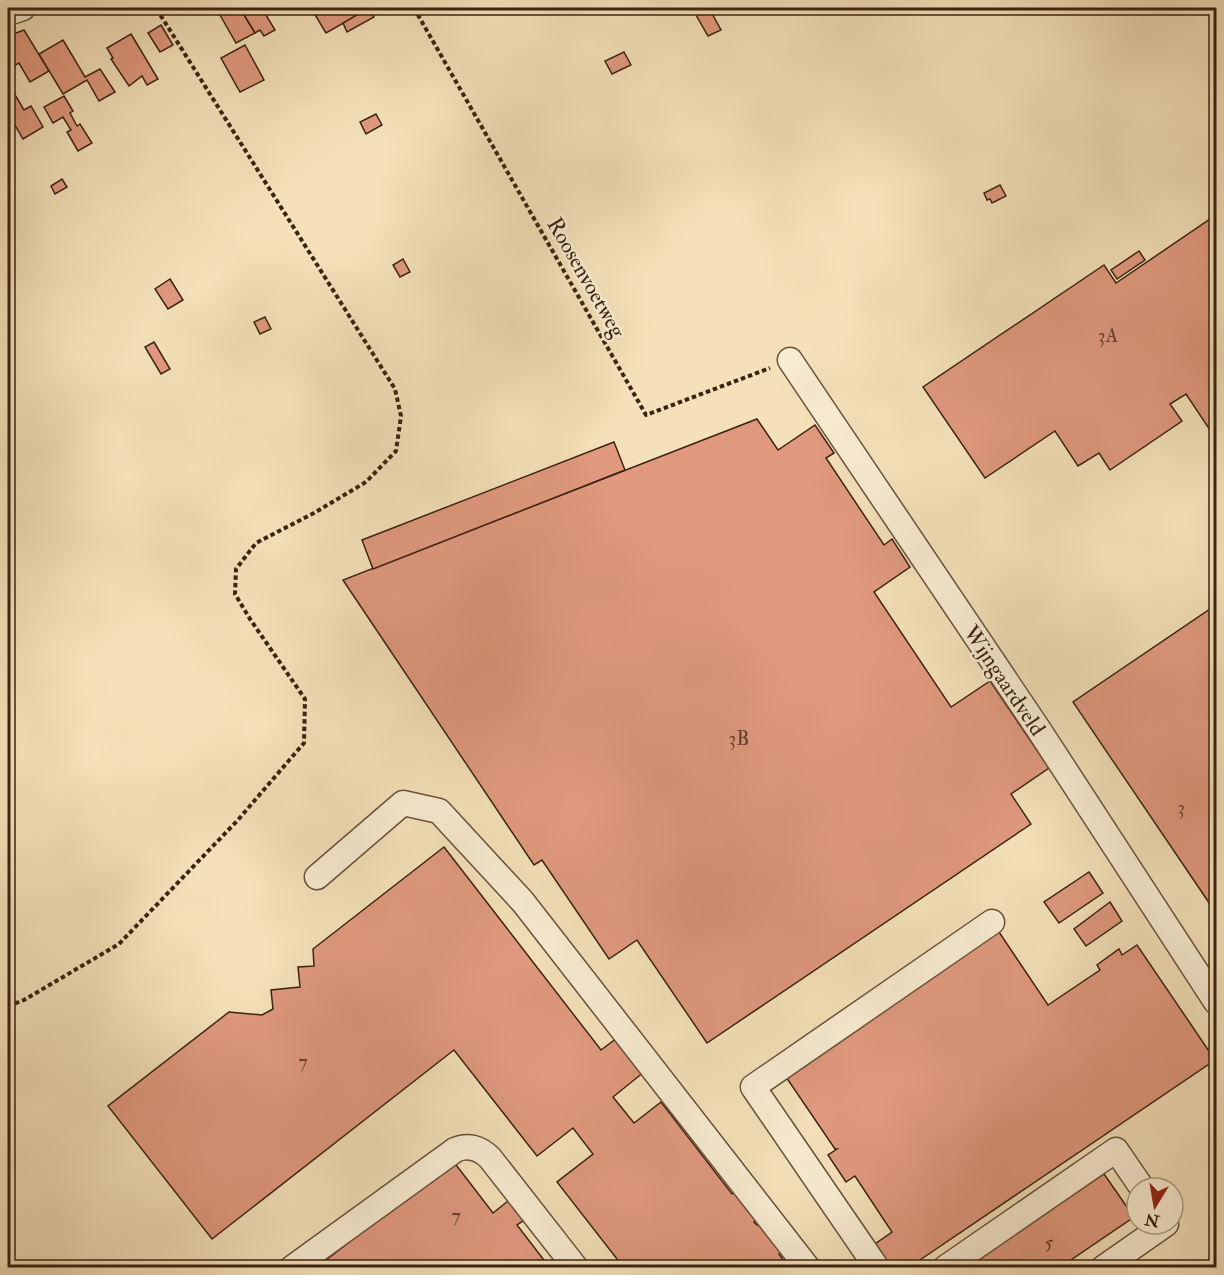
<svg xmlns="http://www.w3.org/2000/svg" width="1224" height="1275" viewBox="0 0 1224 1275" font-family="'IM FELL Double Pica',serif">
  <rect width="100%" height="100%" fill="#f4e1b9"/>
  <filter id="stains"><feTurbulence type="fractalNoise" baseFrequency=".00333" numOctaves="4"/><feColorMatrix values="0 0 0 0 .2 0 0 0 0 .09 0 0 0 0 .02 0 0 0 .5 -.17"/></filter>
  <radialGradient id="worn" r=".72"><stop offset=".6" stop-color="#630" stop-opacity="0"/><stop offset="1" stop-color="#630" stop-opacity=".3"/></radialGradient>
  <g fill="#e0997e" stroke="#3b2311" stroke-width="1.5">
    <polygon points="216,8 240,8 255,33 236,43"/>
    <polygon points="240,8 262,8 275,30 264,36 260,30 255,33"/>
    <polygon points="311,8 370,8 326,33"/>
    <polygon points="369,8 374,17 347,32 343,23"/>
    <polygon points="692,8 709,8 721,30 708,36"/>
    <polygon points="161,25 173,45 160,52 148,33"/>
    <polygon points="24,30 49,71 30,82 19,63 8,69 8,36"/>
    <polygon points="131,34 158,79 147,85 142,76 129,86 111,59 113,58 107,48"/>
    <polygon points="63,40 85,77 100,69 115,92 99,101 87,80 63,94 39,54"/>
    <polygon points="245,45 264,80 240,92 221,58"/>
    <polygon points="624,52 631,65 612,74 605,61"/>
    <polygon points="8,83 24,110 31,106 43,127 23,139 8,113"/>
    <polygon points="64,96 73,111 70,113 77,126 80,124 92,143 78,151 67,132 71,130 63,117 53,123 44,107"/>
    <polygon points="376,114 382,125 366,134 360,122"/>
    <polygon points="62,179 67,187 55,194 51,186"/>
    <polygon points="1000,185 1006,196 992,203 990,199 987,200 984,193"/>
    <polygon points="1216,215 1216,426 1210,430 1186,394 1170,404 1182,421 1110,470 1099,453 1078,466 1055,431 985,478 923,387 1104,265 1116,283"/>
    <polygon points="1139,251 1145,260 1117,279 1111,270"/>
    <polygon points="403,259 410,272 400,277 393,265"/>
    <polygon points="170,279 183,300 168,309 155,289"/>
    <polygon points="265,317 271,329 260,334 254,322"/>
    <polygon points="154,342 170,369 161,374 145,347"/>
    <polygon points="757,419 778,450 815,425 834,453 826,458 884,545 892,539 910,567 874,592 951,707 990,681 1049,768 1011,794 1031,824 707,1043 637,940 609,959 542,860 534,865 343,580"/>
    <polygon points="614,442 625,470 373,569 362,540"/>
    <polygon points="1216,605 1216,913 1073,702"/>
    <polygon points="444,847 601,1050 617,1038 644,1072 613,1097 634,1123 661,1102 732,1194 741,1186 763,1215 754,1222 757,1225 765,1220 786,1248 779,1254 789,1268 624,1268 557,1182 593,1154 573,1128 537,1156 454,1050 212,1239 108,1106 229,1012 262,1015 273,1009 271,990 300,987 298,967 314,966 313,949"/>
    <polygon points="1089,872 1103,893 1059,923 1044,902"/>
    <polygon points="1110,902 1122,921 1086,946 1074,929"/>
    <polygon points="999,932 1048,1005 1100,970 1097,965 1119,949 1122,955 1137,945 1215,1060 914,1264 912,1260 901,1268 891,1268 875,1244 892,1232 855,1176 846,1182 828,1155 837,1149 835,1149 786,1077"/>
    <polygon points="453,1161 493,1213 513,1197 529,1217 517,1225 550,1268 316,1268"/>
    <polygon points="1104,1174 1134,1217 1059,1268 964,1268"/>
  </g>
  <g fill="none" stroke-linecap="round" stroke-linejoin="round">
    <defs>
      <g id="minor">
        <polyline points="8,13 23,8"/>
        <polyline points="790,360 1039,730 1216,1002"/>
        <polyline points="317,877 403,803 439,811 523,902 808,1268"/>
        <path d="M292 1268 455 1150C468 1144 480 1148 490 1158L576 1268"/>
        <polyline points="877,1268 753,1087 992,922"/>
        <polyline points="945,1268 1116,1150 1142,1188"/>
        <polyline points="1103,1268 1166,1224"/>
      </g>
    </defs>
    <use href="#minor" stroke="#69523b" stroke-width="27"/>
    <g stroke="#3b2311" stroke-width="4" stroke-dasharray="4.5 3" stroke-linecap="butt">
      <polyline points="414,8 646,415 770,368"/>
      <polyline points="8,1006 24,1000 119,944 237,821 304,743 305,699 250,619 235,594 236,569 256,543 314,513 366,482 396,451 401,416 395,389 156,8"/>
    </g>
    <use href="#minor" stroke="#f8ecd2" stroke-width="24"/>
  </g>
  <g text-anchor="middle" stroke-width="5" stroke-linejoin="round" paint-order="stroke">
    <g font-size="20" fill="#64402c">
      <text x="1108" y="342">3A</text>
      <text x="739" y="745">3B</text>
      <text x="1181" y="814">3</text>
      <text x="303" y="1068">7</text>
      <text x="456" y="1222">7</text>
      <text x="1049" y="1249">5</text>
    </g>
    <g font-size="22" fill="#3b2311" stroke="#f8ecd2">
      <text transform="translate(587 277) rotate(60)" y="8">Roosenvoetweg</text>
      <text transform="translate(1005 680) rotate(56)" y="8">Wijngaardveld</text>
    </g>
  </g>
  <rect width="1224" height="1275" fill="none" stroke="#f4e1b9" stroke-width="30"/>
  <rect x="9" y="9" width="1206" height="1257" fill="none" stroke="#3b2311" stroke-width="3"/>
  <rect x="15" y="15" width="1194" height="1245" fill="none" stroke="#3b2311" stroke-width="1.5"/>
  <g transform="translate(1155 1206) rotate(191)"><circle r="28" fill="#f8ecd2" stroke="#ac9c85" stroke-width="1.5"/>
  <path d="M0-4.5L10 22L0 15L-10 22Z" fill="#8f2418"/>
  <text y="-9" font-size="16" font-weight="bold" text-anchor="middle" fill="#3b2311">N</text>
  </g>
  <rect width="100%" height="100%" filter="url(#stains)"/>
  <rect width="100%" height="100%" fill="url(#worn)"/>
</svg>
